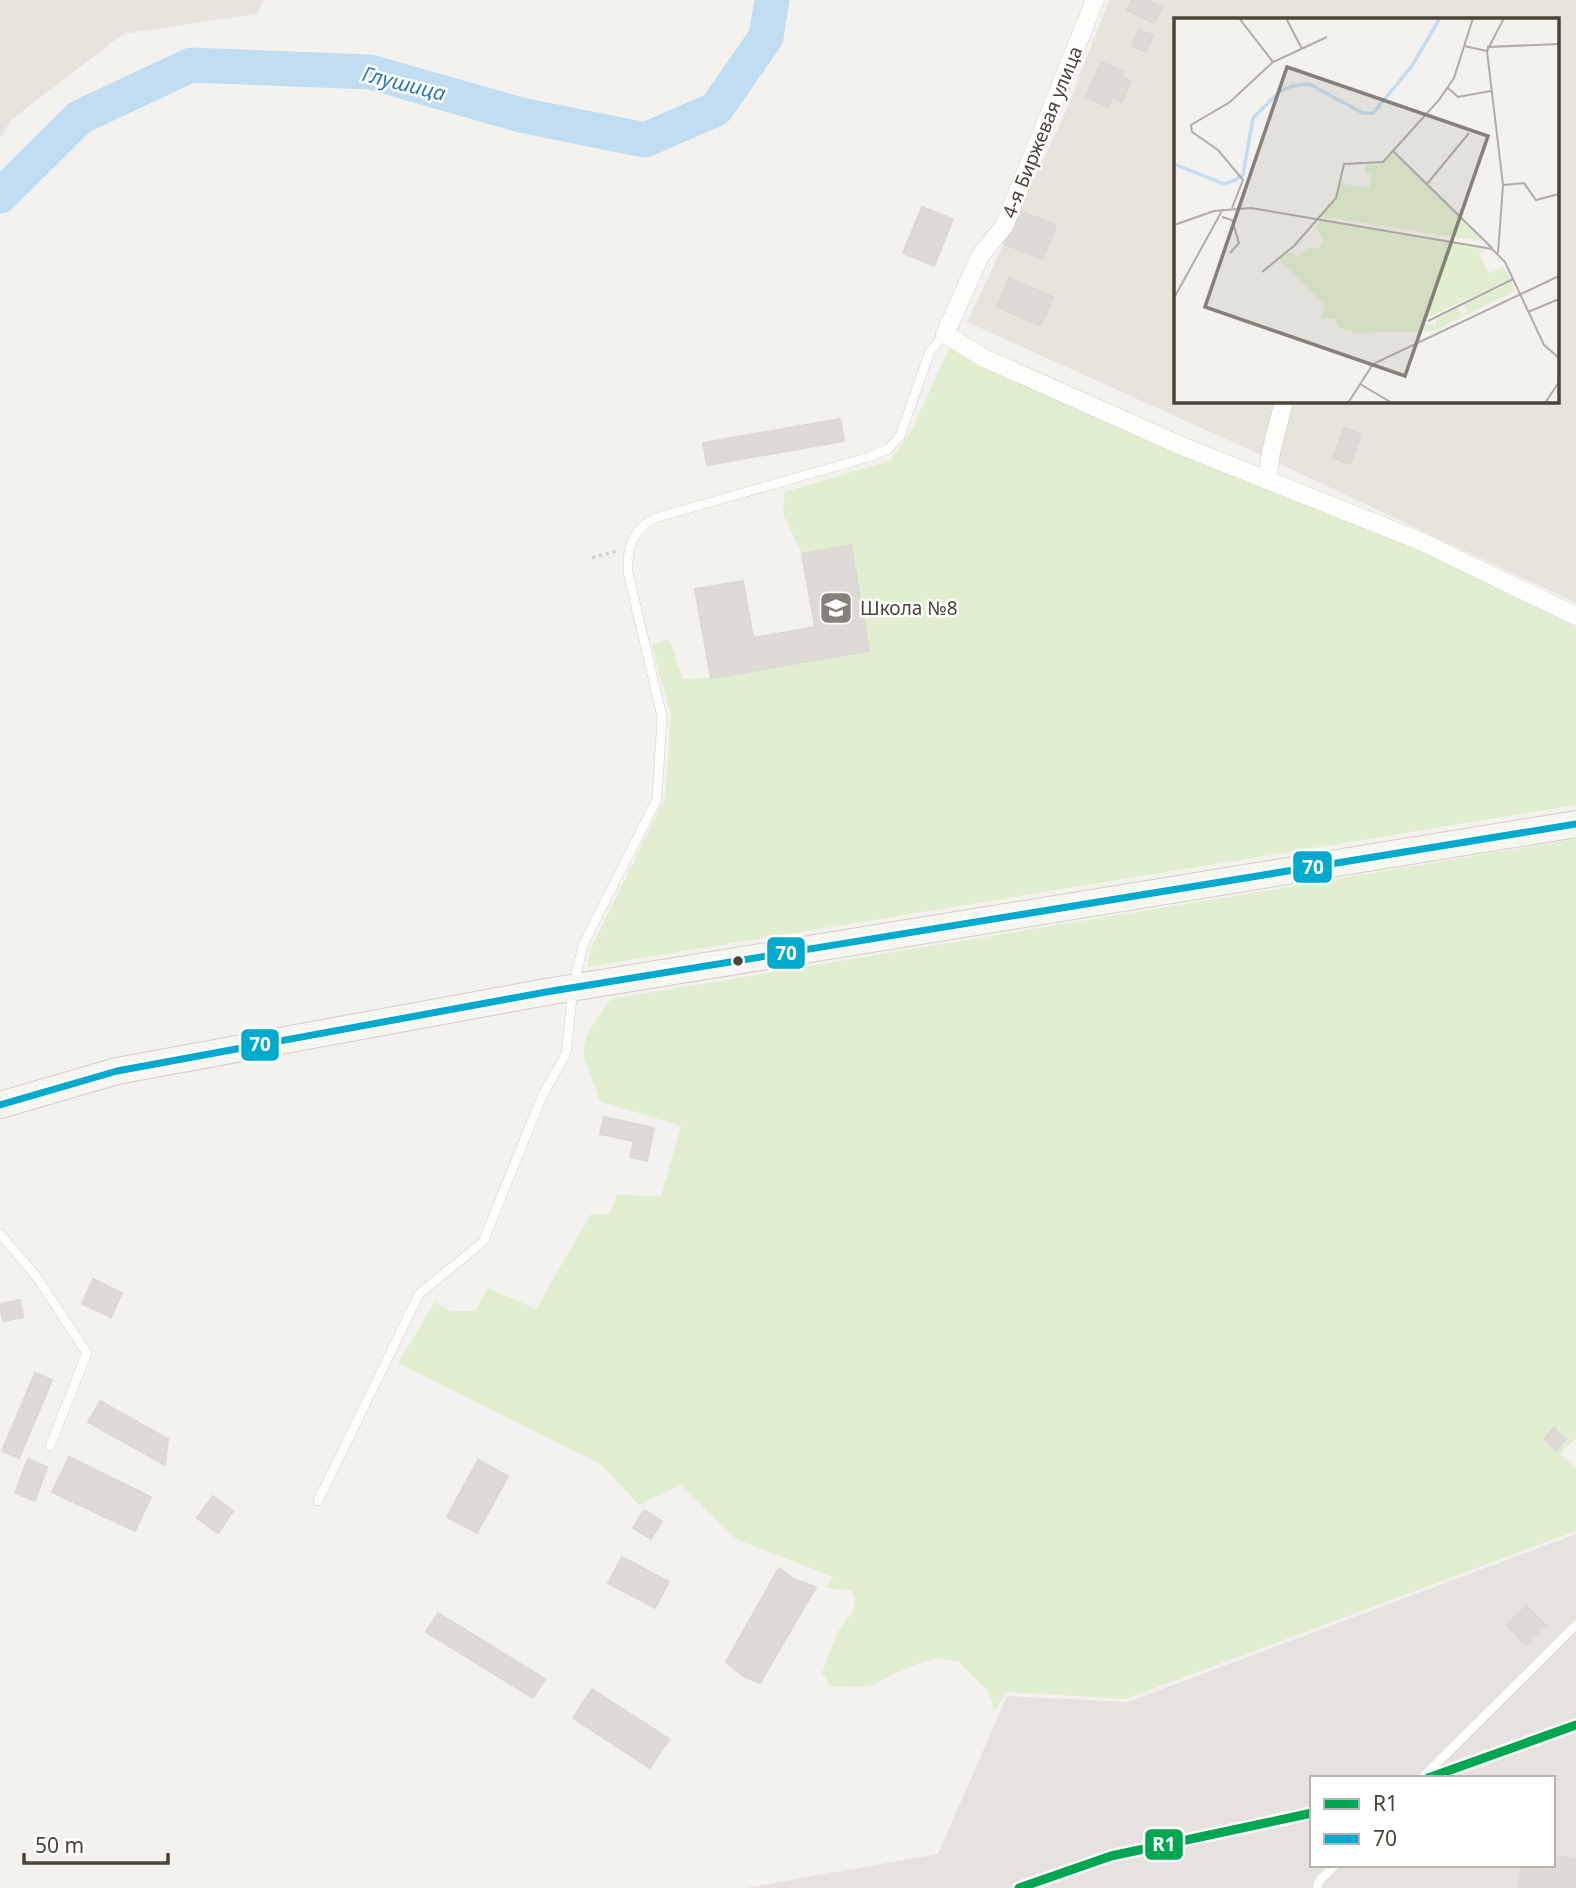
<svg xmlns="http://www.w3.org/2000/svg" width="1576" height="1888" viewBox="0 0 1576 1888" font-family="'Noto Sans',sans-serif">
  <rect width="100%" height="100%" fill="#f4f2ee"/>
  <g fill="#e7e4dc" fill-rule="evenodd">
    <polygon points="0,0 264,0 256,14 123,34 11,120 0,138"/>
    <path d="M1109 0H1576V603L1246 448 967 322 1066 111ZM1175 19H1557V401H1175Z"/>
  </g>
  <path fill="#e6e2de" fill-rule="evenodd" d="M1576 1534V1888H746L938 1854 1007 1696 1128 1702ZM1312 1778H1553V1865H1312Z"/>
  <g fill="#e1eecf">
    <polygon points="951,345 982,367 1418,550 1576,627 1576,805 587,967 592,946 665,798 671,716 652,645 669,639 683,679 711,678 869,651 850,545 802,554 783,514 785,492 890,461 911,431"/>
    <path d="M1576 839V1438L1560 1454 1576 1468V1531L1125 1699 1006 1692 995 1711 988 1691 958 1661 936 1658 903 1669 871 1686 831 1687 822 1673 837 1633 853 1611 855 1598 851 1590 826 1588 833 1577 736 1539 680 1485 639 1505 601 1464 398 1363 435 1302 451 1311H475L488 1288 536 1309 591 1214H610L617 1195 661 1196 681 1126 599 1101C597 1087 591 1077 586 1064 577 1041 598 1017 611 999Z"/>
  </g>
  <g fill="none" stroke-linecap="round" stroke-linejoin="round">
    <polyline stroke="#c0ddf1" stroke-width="35" points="0,196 80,117 191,65 370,72 521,115 645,140 716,109 766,37 772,0"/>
  </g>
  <g fill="#dedbd6" stroke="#dcd9d4" stroke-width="2">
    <polygon points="1132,0 1147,0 1162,7 1154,23 1127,10"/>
    <polygon points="1139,30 1153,35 1146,52 1132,46"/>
    <polygon points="1101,62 1124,72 1121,77 1131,81 1122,102 1113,97 1108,107 1086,97"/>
    <polygon points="922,207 953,219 934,266 903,253"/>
    <polygon points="1017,210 1056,225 1043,259 1004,244"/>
    <polygon points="1009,278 1053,297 1041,326 997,307"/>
    <polygon points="840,419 844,441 707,465 703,443"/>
    <polygon points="1344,428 1361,434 1350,464 1333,458"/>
    <polygon points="851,545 869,651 711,678 695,589 743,581 753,638 815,627 802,554"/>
    <polygon points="604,1117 654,1128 647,1161 630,1157 634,1141 600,1134"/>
    <polygon points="93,1279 122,1293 111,1317 82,1304"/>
    <polygon points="20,1300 23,1317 3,1321 0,1304"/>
    <polygon points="35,1373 52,1380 19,1458 2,1451"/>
    <polygon points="100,1401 168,1439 165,1465 88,1422"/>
    <polygon points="1554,1428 1566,1439 1556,1450 1544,1439"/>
    <polygon points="69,1457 151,1497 135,1531 52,1492"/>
    <polygon points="28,1459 47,1467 35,1501 15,1493"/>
    <polygon points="478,1460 508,1476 477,1533 447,1517"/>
    <polygon points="213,1496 233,1511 218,1533 197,1518"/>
    <polygon points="644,1510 662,1521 651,1539 633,1528"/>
    <polygon points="622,1557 669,1582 655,1608 608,1583"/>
    <polygon points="779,1568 793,1579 816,1587 760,1683 743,1676 726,1662"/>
    <polygon points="1527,1606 1545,1625 1526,1644 1507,1625"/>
    <polygon points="438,1613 545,1679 533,1698 426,1632"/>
    <polygon points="592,1689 669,1739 650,1768 573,1718"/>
    <polygon points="1553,1855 1576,1860 1576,1888 1518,1888 1523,1865 1553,1865"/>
  </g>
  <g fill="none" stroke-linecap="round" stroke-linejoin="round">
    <defs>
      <g id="service">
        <polyline points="0,1234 36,1276 87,1353 50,1446"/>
        <path d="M318 1501 419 1294 483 1242 542 1096 566 1054 573 988 583 945 657 799 662 717 628 572C627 546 632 531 655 518L869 457 888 449 900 436 930 351 945 334"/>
        <polyline points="1422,1778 1576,1625"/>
        <polyline points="1317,1888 1319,1881 1335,1865"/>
      </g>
      <g id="minor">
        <polyline points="1095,0 1004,226 980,256 945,334 984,358 1184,447 1420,541 1576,616"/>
        <polyline points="1267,480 1271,452 1284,401"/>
      </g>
      <polyline id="secondary" points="0,1105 117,1071 546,992 1576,824"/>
    </defs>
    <use href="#service" stroke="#d2d0cb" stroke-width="10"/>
    <use href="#minor" stroke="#d2d0cb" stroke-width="19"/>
    <use href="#secondary" stroke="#d3cfc5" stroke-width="28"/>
    <polyline stroke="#d3d2cc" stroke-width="3.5" stroke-dasharray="3.5 3.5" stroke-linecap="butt" points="592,558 617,551"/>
    <use href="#service" stroke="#fdfdfc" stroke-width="9"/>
    <use href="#minor" stroke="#fdfdfc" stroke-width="18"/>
    <use href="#secondary" stroke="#f7f6f1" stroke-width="26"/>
    <defs>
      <polyline id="bus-1" points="0,1105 117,1071 546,992 1576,824"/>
    </defs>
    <use href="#bus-1" stroke="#fff" stroke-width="12"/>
    <use href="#bus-1" stroke="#00a9ce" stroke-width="7"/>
    <defs>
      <g id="rail-1">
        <polyline points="1428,1778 1576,1725"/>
        <polyline points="1019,1888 1111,1856 1312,1813"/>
      </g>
    </defs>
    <use href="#rail-1" stroke="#fff" stroke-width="14"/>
    <use href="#rail-1" stroke="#00a651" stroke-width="9"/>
  </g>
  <defs>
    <symbol id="school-square" viewBox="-11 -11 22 22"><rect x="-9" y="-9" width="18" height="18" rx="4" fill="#868178" stroke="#fff"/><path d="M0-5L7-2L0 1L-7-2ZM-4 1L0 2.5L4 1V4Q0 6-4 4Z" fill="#fff"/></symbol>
  </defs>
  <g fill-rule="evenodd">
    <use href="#school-square" x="817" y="589" width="38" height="38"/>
  </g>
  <circle fill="#4b4439" stroke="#fff" stroke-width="2.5" cx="738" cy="961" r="6"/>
  <g text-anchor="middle" stroke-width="5" stroke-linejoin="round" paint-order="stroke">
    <g font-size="19" fill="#4b4439" stroke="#fff">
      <text transform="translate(1042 132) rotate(-68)" y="7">4-я Биржевая улица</text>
    </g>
    <g font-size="19" fill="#4b4439" stroke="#fff" text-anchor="start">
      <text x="860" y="615">Школа №8</text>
    </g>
    <g font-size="21" font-style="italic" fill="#2e7ab2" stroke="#fff">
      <text transform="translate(404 84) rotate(14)" y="7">Глушица</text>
    </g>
  </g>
  <g transform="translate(1174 18)">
    <rect width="385" height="385" fill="#f4f2ee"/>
    <path d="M219 135 269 181 308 223 145 198 163 180 168 160 171 166 195 170 197 156 191 155V146L206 147ZM147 203 308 231 311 233 305 236 315 255 330 249 336 261 248 302 250 306 262 307V301L283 290 287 297 293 293 290 287 337 263 341 273 260 313 182 315 165 310 160 301 145 300 152 289 104 240 119 234 124 239 135 230H145L150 222 141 210Z" fill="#e1eecf"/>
    <path fill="none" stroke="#c0ddf1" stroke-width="3.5" d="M0 146 50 166 61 162 69 157 79 100 105 74 118 68 135 66 189 95H199L238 48 266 0"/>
    <path fill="none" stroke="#b0aca6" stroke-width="2" d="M65 0 99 44M112 0 128 31M290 28 313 33M313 29 385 26M274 70 284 79 317 73M219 133 318 230M253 166 295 115M329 167 350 165 362 182 385 176M58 190 69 162 44 132 18 114 17 107 56 84 99 44 153 19M48 199 58 202 65 225 56 235M0 207 40 193 77 190 318 231 331 244 370 327 385 340M324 235 329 167 313 33 330 0M88 254 120 228 162 180 170 146 209 144 265 82 280 60 299 0M0 280 49 191M354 294 385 281M254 303 339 261M186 366 218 385M174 385 199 346 385 258M371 385 385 364"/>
    <path fill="#868178" fill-opacity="0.15" stroke="#868178" stroke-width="3.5" d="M113 49 314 118 231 358 31 289Z"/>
    <rect width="385" height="385" fill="none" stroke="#4b4439" stroke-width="3.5"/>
  </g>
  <g stroke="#fff" stroke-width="2.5">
    <rect x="1292" y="850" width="41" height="34" rx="7" fill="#00a9ce"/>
    <rect x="766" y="936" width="40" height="34" rx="7" fill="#00a9ce"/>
    <rect x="240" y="1028" width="40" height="34" rx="7" fill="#00a9ce"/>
    <rect x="1144" y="1828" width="40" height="33" rx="7" fill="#00a651"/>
  </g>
  <g font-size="19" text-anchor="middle" font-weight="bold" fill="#fff">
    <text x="1313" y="874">70</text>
    <text x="786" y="960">70</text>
    <text x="260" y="1051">70</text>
    <text x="1164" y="1851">R1</text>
  </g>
  <rect x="1310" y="1776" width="245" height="91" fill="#ffffff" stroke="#b7b4b0" stroke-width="2"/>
  <rect x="1324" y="1799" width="35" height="10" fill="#00a651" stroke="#b7b4b0" stroke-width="2"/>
  <text x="1373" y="1811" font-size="21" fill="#4b4439">R1</text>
  <rect x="1324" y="1834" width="35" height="10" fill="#00a9ce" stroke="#b7b4b0" stroke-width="2"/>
  <text x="1373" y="1846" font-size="21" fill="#4b4439">70</text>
  <path d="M24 1853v10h144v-10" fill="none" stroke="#4b4439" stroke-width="3.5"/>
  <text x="35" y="1853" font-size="21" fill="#4b4439" stroke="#ffffff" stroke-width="5" paint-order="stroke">50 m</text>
</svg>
